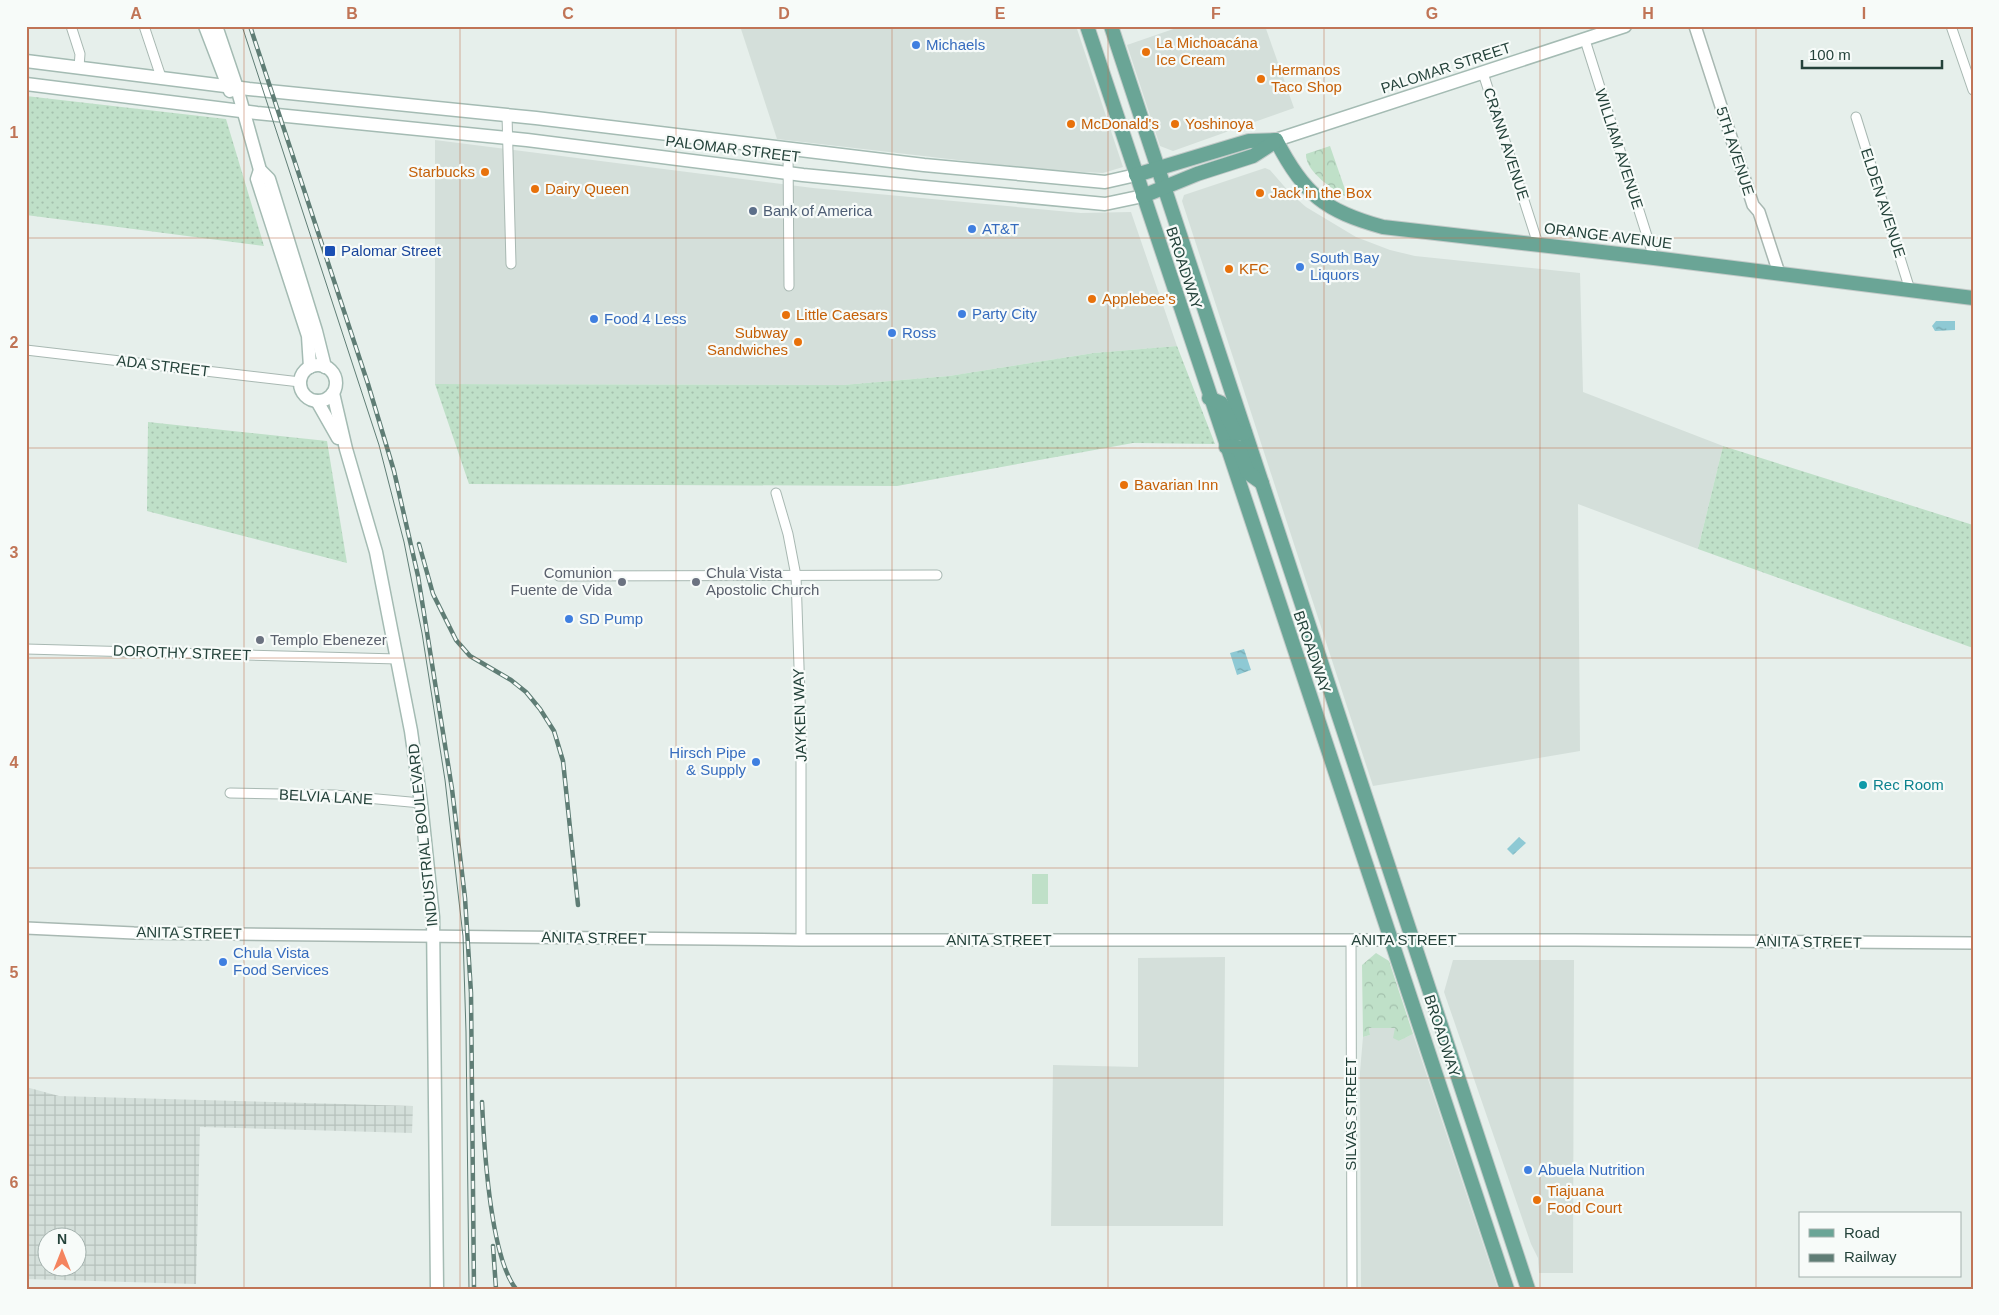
<svg xmlns="http://www.w3.org/2000/svg" width="1999" height="1315" viewBox="0 0 1999 1315" font-family="Arial,sans-serif">
  <defs>
    <pattern id="industrial-grid" width="8" height="8" patternUnits="userSpaceOnUse" patternTransform="scale(1.25)"><rect width="8" height="8" fill="#d4dfda"/><path d="M0 4h8M4 0v8" fill="none" stroke="#b6c1bc"/></pattern>
    <pattern id="grass-dots" width="8" height="8" patternUnits="userSpaceOnUse" patternTransform="scale(1.25)"><rect width="8" height="8" fill="#bfe0c8"/><path d="M2 2h.1M6 6h.1" fill="none" stroke="#a4c1ad" stroke-width="1.8" stroke-linecap="round"/></pattern>
    <pattern id="forest-crowns" width="20" height="18" patternUnits="userSpaceOnUse" patternTransform="scale(1.25)"><rect width="20" height="18" fill="#bfe0c8"/><path d="M2 6a3 3 0 1 1 6 0M12 15a3 3 0 1 1 6 0" fill="none" stroke="#a4c1ad"/></pattern>
    <pattern id="water-ripples" width="26" height="14" patternUnits="userSpaceOnUse" patternTransform="scale(1.25)"><rect width="26" height="14" fill="#8ec9d4"/><path d="M2 4q2-2 4 0t4 0M15 11q2-2 4 0t4 0" fill="none" stroke="#74a5ad"/></pattern>
  </defs>
  <rect width="100%" height="100%" fill="#e6efeb"/>
  <g fill="#d4dfda">
    <polygon points="740,26 1076,26 1123,167 1103,173 1044,170 777,139"/>
    <polygon points="1182,26 1265,26 1294,108 1173,151 1160,146 1127,45"/>
    <polygon points="435,140 813,188 1081,213 1131,212 1177,346 1094,353 949,376 843,385 435,384"/>
    <polygon points="1265,168 1270,170 1290,193 1306,207 1356,237 1390,250 1415,256 1580,273 1583,392 1723,446 1698,549 1578,504 1580,751 1373,786 1182,201 1184,195"/>
    <polygon points="1225,957 1223,1226 1051,1226 1053,1065 1138,1067 1138,958"/>
    <polygon points="1453,960 1574,960 1573,1273 1539,1273 1538,1258 1531,1244 1444,992"/>
    <polygon points="1369,1028 1395,1028 1399,1041 1413,1034 1498,1289 1361,1289 1360,1072 1363,1037 1370,1035"/>
  </g>
  <path fill="url(#industrial-grid)" fill-rule="evenodd" d="M26 1087 59 1096 413 1106 412 1133 200 1127 196 1284 26 1279ZM48 1238H78V1268H48Z"/>
  <g fill="url(#grass-dots)">
    <polygon points="26,96 226,119 264,246 26,215"/>
    <polygon points="1177,346 1215,444 1133,443 897,486 469,484 435,384 843,385 949,376 1094,353"/>
    <polygon points="148,422 327,441 347,563 147,511"/>
    <polygon points="1723,446 1973,525 1973,648 1698,549"/>
  </g>
  <g fill="url(#forest-crowns)">
    <path d="M1330 146 1348 198C1335 191 1305 172 1306 154Z"/>
    <polygon points="1376,953 1389,961 1413,1034 1399,1041 1393,1038 1395,1028 1369,1028 1370,1035 1363,1037 1362,965"/>
  </g>
  <rect fill="#bfe0c8" x="1032" y="874" width="16" height="30"/>
  <g fill="url(#water-ripples)">
    <polygon points="1936,321 1955,321 1955,330 1935,331 1932,326"/>
    <polygon points="1244,649 1251,670 1237,675 1230,653"/>
    <polygon points="1519,837 1526,843 1513,855 1507,849"/>
  </g>
  <g fill="none" stroke-linecap="round" stroke-linejoin="round">
    <defs>
      <g id="minor">
        <polyline points="71,26 80,54 79,67"/>
        <polyline points="144,26 161,77"/>
        <polyline points="1951,26 1973,90"/>
        <polyline points="1585,40 1654,258"/>
        <polyline points="1483,73 1538,244"/>
        <polyline points="507,115 511,264"/>
        <polyline points="1856,117 1910,290"/>
        <polyline points="788,150 789,286"/>
        <polyline points="26,350 300,382"/>
        <polyline points="776,493 788,534 796,576 801,727 801,940"/>
        <polyline points="559,576 937,575"/>
        <polyline points="26,649 398,659"/>
        <polyline points="230,793 334,795 421,803"/>
        <polyline points="1351,940 1352,1289"/>
      </g>
      <g id="tertiary">
        <polyline points="1695,26 1753,205 1759,212 1779,273"/>
        <polyline points="26,928 134,933 801,940 1575,940 1973,943"/>
      </g>
      <g id="secondary">
        <polyline points="205,26 230,91"/>
        <polyline points="216,26 237,88 260,170 269,179 316,331 325,367"/>
        <polyline points="26,61 249,89 536,118 924,165 1105,182 1136,175"/>
        <polyline points="26,84 257,113 527,140 803,175 925,187 1105,204 1143,196"/>
        <polyline points="1276,140 1625,26"/>
        <polyline points="260,170 257,179 308,336 310,367"/>
        <circle cx="318" cy="383" r="18"/>
        <polyline points="333,393 346,449 376,552 411,731 421,803 433,917 437,1289"/>
        <polyline points="317,401 338,438"/>
      </g>
      <g id="primary">
        <path d="M1087 26C1227 447 1369 867 1507 1289"/>
        <polyline points="1111,26 1528,1289"/>
        <path d="M1276 140C1304 195 1325 211 1383 227L1654 258 1973 298"/>
        <polyline points="1136,175 1249,141 1276,140"/>
        <polyline points="1143,196 1197,174 1253,156 1276,141"/>
        <polyline points="1209,398 1221,403 1236,434 1245,433"/>
        <polyline points="1226,447 1233,446 1239,448 1248,473 1262,483"/>
      </g>
    </defs>
    <use href="#minor" stroke="#a8b8b2" stroke-width="11"/>
    <use href="#tertiary" stroke="#a8b8b2" stroke-width="14"/>
    <use href="#secondary" stroke="#a4bbb3" stroke-width="15"/>
    <use href="#primary" stroke="#c2cac8" stroke-width="16"/>
    <use href="#minor" stroke="#fff" stroke-width="9"/>
    <use href="#tertiary" stroke="#fff" stroke-width="11"/>
    <use href="#secondary" stroke="#fff" stroke-width="12"/>
    <use href="#primary" stroke="#6aa596" stroke-width="14"/>
    <polyline stroke="#5f7d75" stroke-width="1" points="242,26 379,445 404,542 422,633 445,780 463,936 466,1032 469,1289"/>
    <defs>
      <g id="rail">
        <polyline points="250,26 368,384 394,471 418,576 452,789 465,898 471,993 474,1289"/>
        <polyline points="419,544 433,594 456,640 470,656 511,680 526,692 540,709 554,731 563,761 578,905"/>
        <path d="M482 1102C484 1146 490 1256 516 1289"/>
        <polyline points="493,1246 496,1289"/>
      </g>
    </defs>
    <use href="#rail" stroke="#5f7d75" stroke-width="4.5"/>
    <use href="#rail" stroke="#f7fbf9" stroke-width="2.5" stroke-dasharray="8" stroke-linecap="butt"/>
  </g>
  <path fill="none" stroke="#c07456" stroke-width="1" stroke-opacity="0.55" d="M244 26V1289M460 26V1289M676 26V1289M892 26V1289M1108 26V1289M1324 26V1289M1540 26V1289M1756 26V1289M26 238H1973M26 448H1973M26 658H1973M26 868H1973M26 1078H1973"/>
  <g fill="#3f7fe0" stroke="#f7fbf9" stroke-width="2">
    <circle cx="916" cy="45" r="5"/>
    <circle cx="972" cy="229" r="5"/>
    <circle cx="1300" cy="267" r="5"/>
    <circle cx="962" cy="314" r="5"/>
    <circle cx="594" cy="319" r="5"/>
    <circle cx="892" cy="333" r="5"/>
    <circle cx="569" cy="619" r="5"/>
    <circle cx="756" cy="762" r="5"/>
    <circle cx="223" cy="962" r="5"/>
    <circle cx="1528" cy="1170" r="5"/>
  </g>
  <g fill="#e8710a" stroke="#f7fbf9" stroke-width="2">
    <circle cx="1146" cy="52" r="5"/>
    <circle cx="1261" cy="79" r="5"/>
    <circle cx="1071" cy="124" r="5"/>
    <circle cx="1175" cy="124" r="5"/>
    <circle cx="485" cy="172" r="5"/>
    <circle cx="535" cy="189" r="5"/>
    <circle cx="1260" cy="193" r="5"/>
    <circle cx="1229" cy="269" r="5"/>
    <circle cx="1092" cy="299" r="5"/>
    <circle cx="786" cy="315" r="5"/>
    <circle cx="798" cy="342" r="5"/>
    <circle cx="1124" cy="485" r="5"/>
    <circle cx="1537" cy="1200" r="5"/>
  </g>
  <circle fill="#5c6f8a" stroke="#f7fbf9" stroke-width="2" cx="753" cy="211" r="5"/>
  <rect fill="#1a4fb4" stroke="#f7fbf9" stroke-width="2" x="324" y="245" width="12" height="12" rx="2.5"/>
  <g fill="#6b7280" stroke="#f7fbf9" stroke-width="2">
    <circle cx="622" cy="582" r="5"/>
    <circle cx="696" cy="582" r="5"/>
    <circle cx="260" cy="640" r="5"/>
  </g>
  <circle fill="#0f9aa8" stroke="#f7fbf9" stroke-width="2" cx="1863" cy="785" r="5"/>
  <g text-anchor="middle" stroke-width="4.5" stroke-linejoin="round" paint-order="stroke">
    <g font-size="15" fill="#c56008" stroke="#f7fbf9" text-anchor="start">
      <text x="1156" y="48">La Michoacána<tspan x="1156" dy="17">Ice Cream</tspan></text>
      <text x="1271" y="75">Hermanos<tspan x="1271" dy="17">Taco Shop</tspan></text>
      <text x="1081" y="129">McDonald's</text>
      <text x="1185" y="129">Yoshinoya</text>
      <text x="475" y="177" text-anchor="end">Starbucks</text>
      <text x="545" y="194">Dairy Queen</text>
      <text x="1270" y="198">Jack in the Box</text>
      <text x="1239" y="274">KFC</text>
      <text x="1102" y="304">Applebee's</text>
      <text x="796" y="320">Little Caesars</text>
      <text x="788" y="338" text-anchor="end">Subway<tspan x="788" dy="17">Sandwiches</tspan></text>
      <text x="1134" y="490">Bavarian Inn</text>
      <text x="1547" y="1196">Tiajuana<tspan x="1547" dy="17">Food Court</tspan></text>
    </g>
    <g font-size="15" fill="#366cbe" stroke="#f7fbf9" text-anchor="start">
      <text x="926" y="50">Michaels</text>
      <text x="982" y="234">AT&amp;T</text>
      <text x="1310" y="263">South Bay<tspan x="1310" dy="17">Liquors</tspan></text>
      <text x="972" y="319">Party City</text>
      <text x="604" y="324">Food 4 Less</text>
      <text x="902" y="338">Ross</text>
      <text x="579" y="624">SD Pump</text>
      <text x="746" y="758" text-anchor="end">Hirsch Pipe<tspan x="746" dy="17">&amp; Supply</tspan></text>
      <text x="233" y="958">Chula Vista<tspan x="233" dy="17">Food Services</tspan></text>
      <text x="1538" y="1175">Abuela Nutrition</text>
    </g>
    <g font-size="15" fill="#24423a" stroke="#f7fbf9">
      <text transform="translate(1446 68) rotate(-18)" y="5">PALOMAR STREET</text>
      <text transform="translate(1506 144) rotate(72)" y="5">CRANN AVENUE</text>
      <text transform="translate(733 149) rotate(7)" y="5">PALOMAR STREET</text>
      <text transform="translate(1619 149) rotate(72)" y="5">WILLIAM AVENUE</text>
      <text transform="translate(1735 151) rotate(72)" y="5">5TH AVENUE</text>
      <text transform="translate(1883 203) rotate(72)" y="5">ELDEN AVENUE</text>
      <text transform="translate(1608 236) rotate(7)" y="5">ORANGE AVENUE</text>
      <text transform="translate(1184 268) rotate(72)" y="5">BROADWAY</text>
      <text transform="translate(163 366) rotate(7)" y="5">ADA STREET</text>
      <text transform="translate(1312 652) rotate(71)" y="5">BROADWAY</text>
      <text transform="translate(182 653) rotate(2)" y="5">DOROTHY STREET</text>
      <text transform="translate(800 715) rotate(-92)" y="5">JAYKEN WAY</text>
      <text transform="translate(326 797) rotate(3)" y="5">BELVIA LANE</text>
      <text transform="translate(423 835) rotate(-96)" y="5">INDUSTRIAL BOULEVARD</text>
      <text transform="translate(189 933) rotate(1)" y="5">ANITA STREET</text>
      <text transform="translate(594 938) rotate(1)" y="5">ANITA STREET</text>
      <text x="999" y="945">ANITA STREET</text>
      <text x="1404" y="945">ANITA STREET</text>
      <text transform="translate(1809 942) rotate(1)" y="5">ANITA STREET</text>
      <text transform="translate(1442 1036) rotate(72)" y="5">BROADWAY</text>
      <text transform="translate(1351 1114) rotate(-90)" y="5">SILVAS STREET</text>
    </g>
    <g font-size="15" fill="#4e5e75" stroke="#f7fbf9" text-anchor="start">
      <text x="763" y="216">Bank of America</text>
    </g>
    <g font-size="15" fill="#164399" stroke="#f7fbf9" text-anchor="start">
      <text x="341" y="256">Palomar Street</text>
    </g>
    <g font-size="15" fill="#5b616d" stroke="#f7fbf9" text-anchor="start">
      <text x="612" y="578" text-anchor="end">Comunion<tspan x="612" dy="17">Fuente de Vida</tspan></text>
      <text x="706" y="578">Chula Vista<tspan x="706" dy="17">Apostolic Church</tspan></text>
      <text x="270" y="645">Templo Ebenezer</text>
    </g>
    <g font-size="15" fill="#0d838f" stroke="#f7fbf9" text-anchor="start">
      <text x="1873" y="790">Rec Room</text>
    </g>
  </g>
  <rect width="1999" height="1315" fill="none" stroke="#f7fbf9" stroke-width="55"/>
  <rect x="1799" y="1212" width="162" height="65" fill="#f7fbf9" stroke="#a3b1ad"/>
  <rect x="1809" y="1229" width="25" height="8" fill="#6aa596" stroke="#a3b1ad"/>
  <text x="1844" y="1238" font-size="15" fill="#24423a">Road</text>
  <rect x="1809" y="1254" width="25" height="8" fill="#5f7d75" stroke="#a3b1ad"/>
  <text x="1844" y="1262" font-size="15" fill="#24423a">Railway</text>
  <g transform="translate(62 1252)"><circle r="24" fill="#f7fbf9" stroke="#a3b1ad"/>
  <path d="M0-4L9 19L0 12L-9 19Z" fill="#f4845f"/>
  <text y="-8" font-size="14" font-weight="bold" text-anchor="middle" fill="#24423a">N</text>
  </g>
  <path d="M1802 60v8h140v-8" fill="none" stroke="#24423a" stroke-width="2.5"/>
  <text x="1809" y="60" font-size="15" fill="#24423a" stroke="#f7fbf9" stroke-width="4" paint-order="stroke">100 m</text>
  <rect x="28" y="28" width="1944" height="1260" fill="none" stroke="#c07456" stroke-width="2"/>
  <g font-size="16" text-anchor="middle" font-weight="bold" fill="#c07456">
    <text x="136" y="19">A</text>
    <text x="352" y="19">B</text>
    <text x="568" y="19">C</text>
    <text x="784" y="19">D</text>
    <text x="1000" y="19">E</text>
    <text x="1216" y="19">F</text>
    <text x="1432" y="19">G</text>
    <text x="1648" y="19">H</text>
    <text x="1864" y="19">I</text>
    <text x="14" y="138">1</text>
    <text x="14" y="348">2</text>
    <text x="14" y="558">3</text>
    <text x="14" y="768">4</text>
    <text x="14" y="978">5</text>
    <text x="14" y="1188">6</text>
  </g>
</svg>
